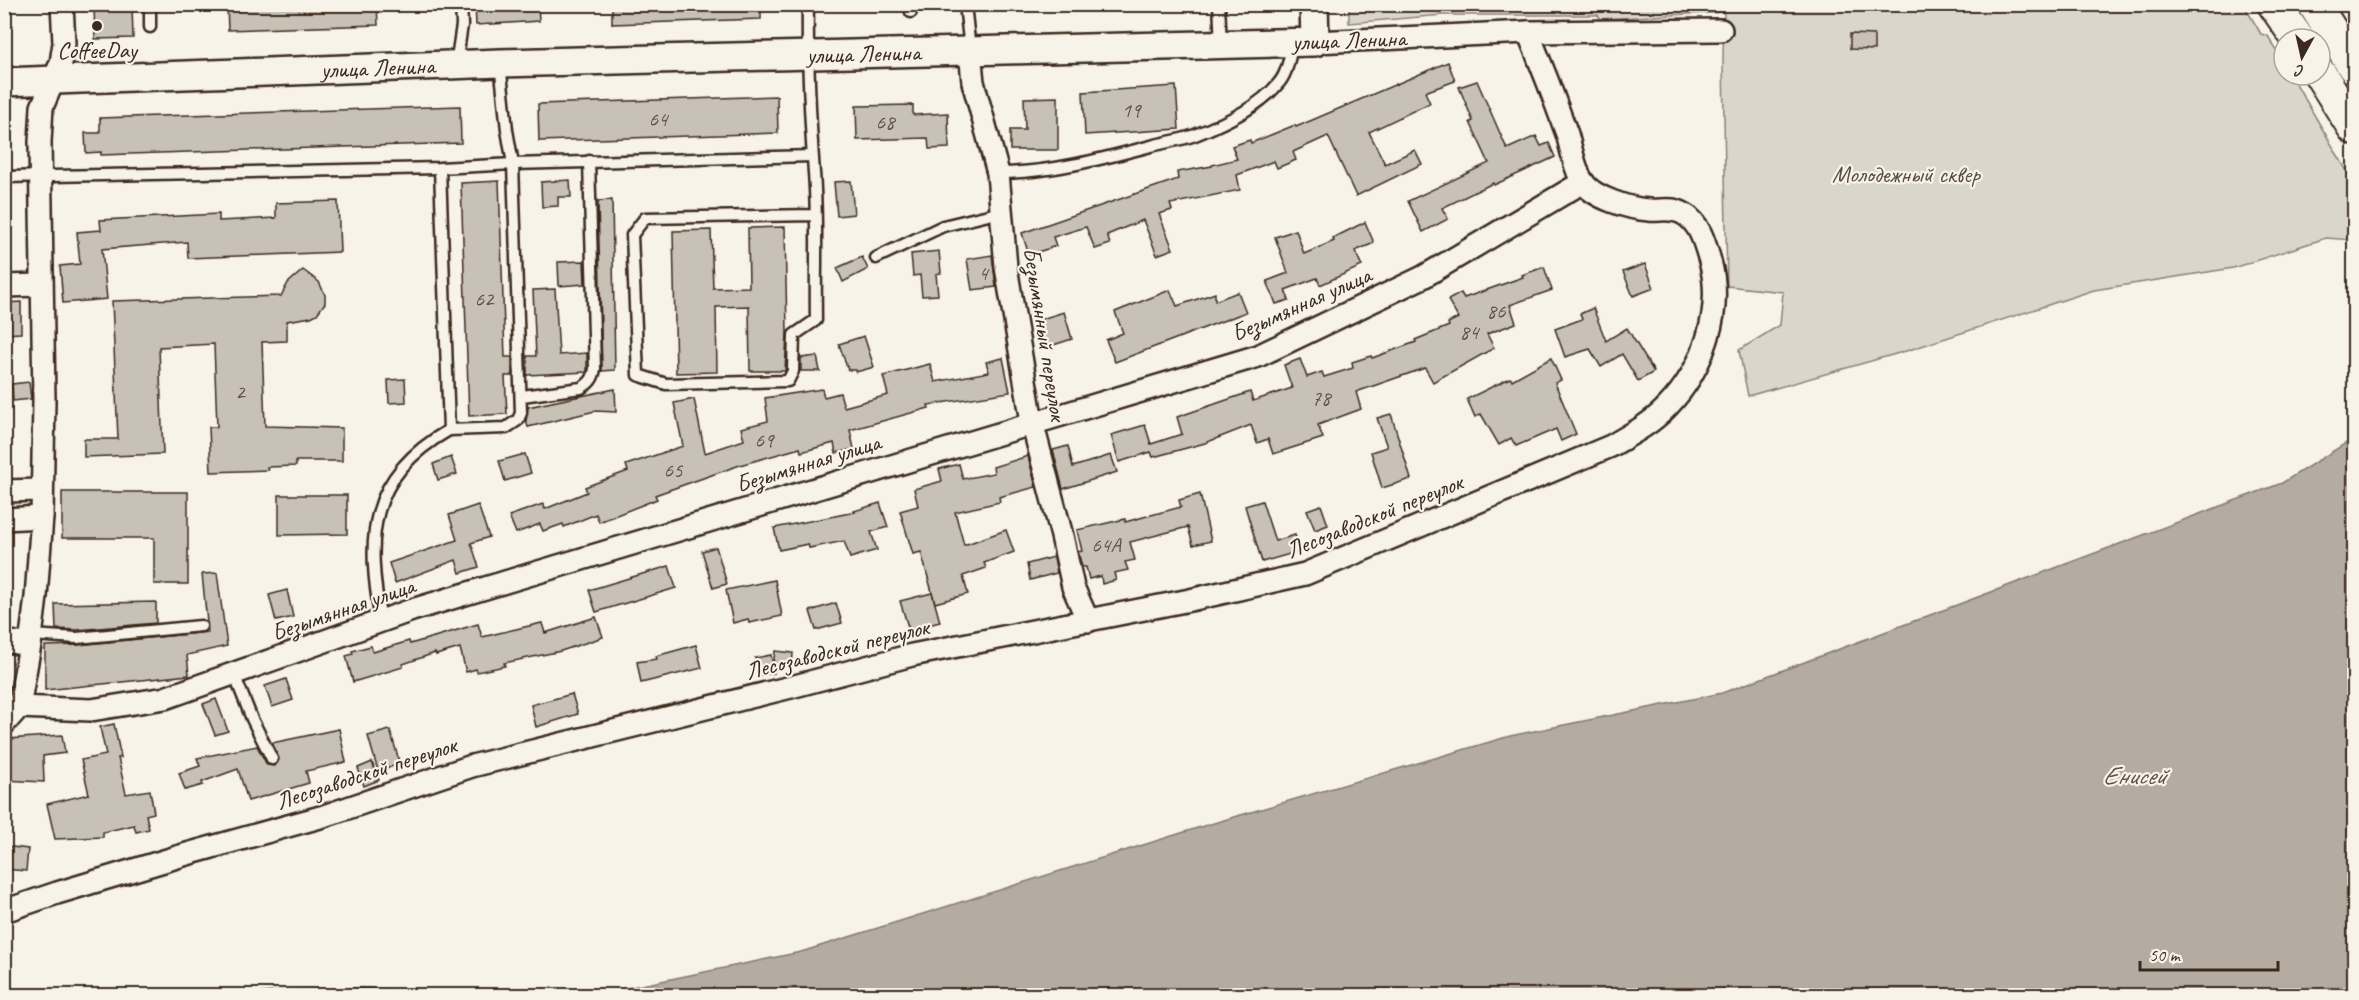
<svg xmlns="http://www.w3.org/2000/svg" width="2359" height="1000" viewBox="0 0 2359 1000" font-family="Caveat,sans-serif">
  <rect width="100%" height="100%" fill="#f7f3e8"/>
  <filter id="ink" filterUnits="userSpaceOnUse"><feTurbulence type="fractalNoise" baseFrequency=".0167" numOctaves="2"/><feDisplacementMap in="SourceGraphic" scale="12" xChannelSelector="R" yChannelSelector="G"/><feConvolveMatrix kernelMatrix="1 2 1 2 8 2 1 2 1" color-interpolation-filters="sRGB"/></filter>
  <g filter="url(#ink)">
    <polygon fill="#dbd6cb" stroke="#8b8074" stroke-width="1.5" points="1349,5 2244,5 2261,34 2268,36 2284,63 2284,75 2291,75 2354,183 2354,240 2326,238 2233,268 2094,290 1906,351 1748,396 1739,350 1780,325 1783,292 1727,286 1723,61 1724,12 1600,19 1598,15 1443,15 1349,23"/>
    <g fill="#b4aca0" stroke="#84786c" stroke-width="1.5">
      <polygon points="2354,438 2354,995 508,995 613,991 801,952 1207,825 1510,736 1722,693 2282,483"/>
      <polygon points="360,988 498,995 239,995 295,990"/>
    </g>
    <g fill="#c8c1b6" stroke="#3b2a1e" stroke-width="1.5">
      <polygon points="94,4 132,4 133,38 95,39"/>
      <polygon points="227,4 377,4 378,25 228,30"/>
      <polygon points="475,4 538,4 539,21 476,25"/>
      <polygon points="612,4 761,4 761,19 612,24"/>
      <polygon points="1850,34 1874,35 1874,50 1850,49"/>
      <polygon points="1448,62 1455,81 1425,92 1430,103 1369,132 1385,164 1415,150 1422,164 1356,196 1328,136 1293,152 1296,160 1277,168 1274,161 1237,175 1240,190 1170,204 1172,210 1159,214 1173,249 1157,255 1143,220 1107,235 1110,244 1095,249 1086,227 1053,237 1056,246 1029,255 1022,233 1178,179 1177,172 1212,166 1212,165 1237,159 1232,146 1250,140 1251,143 1295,125 1296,127"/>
      <polygon points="1477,81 1507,149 1536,136 1541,146 1549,143 1555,157 1494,185 1493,183 1442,208 1448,219 1423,232 1408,201 1489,163 1470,122 1473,121 1459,87"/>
      <polygon points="1176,86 1179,129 1085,135 1083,92"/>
      <polygon points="777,96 778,133 539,141 538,104"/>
      <polygon points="1058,97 1058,150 1010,150 1010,130 1025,130 1024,98"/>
      <polygon points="913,105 913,115 948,113 949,148 929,149 928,138 857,140 856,106"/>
      <polygon points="460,106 461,143 101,155 101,152 86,153 85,133 100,133 100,118"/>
      <polygon points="570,180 571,197 558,197 558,206 542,207 541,182"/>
      <polygon points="499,181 505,357 512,357 512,376 505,376 507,414 469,416 461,183"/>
      <polygon points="851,181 854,214 837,216 834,182"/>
      <polygon points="612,200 615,370 602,371 598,201"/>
      <polygon points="338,201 340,252 188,258 187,242 102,249 107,299 63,303 60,266 80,264 77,232 101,230 100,220 219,214 219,221 276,218 276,203"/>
      <polygon points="1365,222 1374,243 1355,251 1362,266 1320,285 1317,278 1285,290 1289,300 1276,304 1267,281 1288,273 1275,237 1296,230 1304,254 1334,241 1333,238"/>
      <polygon points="785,227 787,333 785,371 750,371 749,306 716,307 717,372 676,373 673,231 711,230 713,288 749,287 748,228"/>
      <polygon points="939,251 941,273 936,274 938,295 922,296 920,275 913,276 911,254"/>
      <polygon points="992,255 996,287 972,290 967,259"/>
      <polygon points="862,257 868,269 843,282 837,268"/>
      <polygon points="584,261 585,284 559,286 558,262"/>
      <polygon points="1645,264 1654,288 1633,296 1623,272"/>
      <polygon points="1544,267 1552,290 1510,305 1516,323 1487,334 1494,348 1433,382 1425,368 1356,392 1361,409 1318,425 1323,438 1273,454 1268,439 1257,443 1251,425 1205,443 1153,457 1151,452 1119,462 1111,435 1145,425 1151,444 1182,434 1177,417 1250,392 1253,401 1292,388 1284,365 1300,359 1307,377 1322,372 1324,377 1353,368 1352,362 1371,356 1372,358 1416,342 1415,340 1449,326 1448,323 1458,318 1448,300 1461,293 1464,298 1523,277 1522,275"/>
      <polygon points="303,270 319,282 325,295 325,303 317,314 311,317 287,321 287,341 262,342 265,426 342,428 342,461 296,461 296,466 267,467 268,470 211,472 209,427 217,427 214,344 159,347 163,454 84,457 84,439 118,439 112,301 281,296 288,283"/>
      <polygon points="555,289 559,355 587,353 587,372 527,375 527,356 536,356 533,290"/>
      <polygon points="1170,290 1177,306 1215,293 1215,301 1238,292 1246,312 1115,362 1106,340 1123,333 1115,312"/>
      <polygon points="21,302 21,333 4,334 4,303"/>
      <polygon points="1593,308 1606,341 1627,328 1654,372 1638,381 1622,354 1601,367 1590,349 1565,357 1555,329 1582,319 1580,314"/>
      <polygon points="1064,312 1072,339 1044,348 1035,321"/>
      <polygon points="864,336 874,367 856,372 856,370 848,370 839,344"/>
      <polygon points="817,356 820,371 801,371 801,358"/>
      <polygon points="1003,358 1010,392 928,405 929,408 850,430 854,449 836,453 834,443 801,452 800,448 740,465 655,495 657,499 599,522 596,514 564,527 563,524 543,531 540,524 516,533 509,516 543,504 545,509 587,492 585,487 628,471 626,465 683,446 674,403 694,399 705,453 744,440 741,428 768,421 765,398 822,389 824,397 840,393 844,407 888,395 883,376 930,364 935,382 989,372 986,362"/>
      <polygon points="1551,358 1561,380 1555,383 1576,434 1561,441 1556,429 1516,446 1511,438 1499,445 1481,414 1475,417 1467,399 1510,378 1512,380"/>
      <polygon points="405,379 406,402 389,403 388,380"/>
      <polygon points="29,382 31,399 13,401 12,384"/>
      <polygon points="615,389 616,412 595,411 528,427 526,421 528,407"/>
      <polygon points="1391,414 1411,479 1382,488 1371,452 1387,447 1377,418"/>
      <polygon points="1068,446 1073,467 1111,455 1117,472 1063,489 1053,450"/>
      <polygon points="525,454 531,473 505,481 499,461"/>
      <polygon points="1028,456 1036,487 999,497 1000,502 955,512 964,545 1006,530 1014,552 984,563 986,568 963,576 968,594 935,603 921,552 913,554 900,511 918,506 914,489 942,481 939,469 959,464 963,479 994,473 993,467"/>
      <polygon points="451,457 457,474 438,480 433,464"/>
      <polygon points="62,492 188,492 188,584 154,584 154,538 62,538"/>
      <polygon points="1200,494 1211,541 1193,545 1188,527 1130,542 1135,560 1125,562 1128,570 1114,573 1116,580 1102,584 1101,576 1089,579 1086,567 1082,567 1078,552 1082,551 1077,530 1125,519 1125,522 1181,507 1179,500"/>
      <polygon points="279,495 347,495 347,534 279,535"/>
      <polygon points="1262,501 1275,541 1295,535 1300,551 1262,562 1245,506"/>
      <polygon points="880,503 888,527 871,532 877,550 850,558 844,541 809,548 808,544 779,550 774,528 855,512 854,511"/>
      <polygon points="478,505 489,537 471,543 479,567 460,573 456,560 395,583 389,563 457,540 449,515"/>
      <polygon points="1321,505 1328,525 1315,530 1307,510"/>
      <polygon points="716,547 727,584 713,588 702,551"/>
      <polygon points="1054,557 1057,573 1030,580 1027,564"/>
      <polygon points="669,566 676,588 596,612 589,590"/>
      <polygon points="217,573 227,646 187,655 189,675 45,690 45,646 78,645 208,632 202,574"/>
      <polygon points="775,580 782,616 749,623 748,619 733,623 726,590"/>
      <polygon points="287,590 293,617 276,621 269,595"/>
      <polygon points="932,593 940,622 909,630 900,601"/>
      <polygon points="156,602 156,623 77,630 56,629 55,604"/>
      <polygon points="836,603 842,623 816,630 810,611"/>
      <polygon points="596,617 603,637 561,651 504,663 505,666 477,672 476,669 466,672 460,648 436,655 435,653 403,664 403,667 353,682 346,656 353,654 352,651 371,646 373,652 409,641 410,644 478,624 482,637 542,623 545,633"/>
      <polygon points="696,645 702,668 641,683 637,662 657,659 656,656"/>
      <polygon points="775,651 793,653 792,667 773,664"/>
      <polygon points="771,655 774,673 758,675 755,658"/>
      <polygon points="286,679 293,700 272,707 265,686"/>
      <polygon points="572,694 578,714 536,727 531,705"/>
      <polygon points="216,699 228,731 215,735 203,704"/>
      <polygon points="114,724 121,758 118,758 126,794 150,790 154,813 146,815 149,829 136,832 134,825 103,832 103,837 55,839 47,804 89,794 81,760 106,755 100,727"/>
      <polygon points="339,729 346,762 306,771 309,783 248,801 238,769 202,782 203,785 185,790 179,773 200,766 197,758 257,746 267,765 275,766 279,759 272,743"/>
      <polygon points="390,730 400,764 378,771 368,736"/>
      <polygon points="62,735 65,753 43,756 44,782 4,780 4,761 9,761 8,739"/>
      <polygon points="372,762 379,780 364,786 358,768"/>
      <polygon points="4,846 28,849 26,871 4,869"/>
    </g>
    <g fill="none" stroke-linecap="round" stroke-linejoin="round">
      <defs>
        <g id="service">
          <polyline points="150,4 150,27"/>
          <path d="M808 4C807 61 810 117 814 173 818 222 815 271 816 320L794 335 793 371 788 381 666 384 638 375 632 235 645 218 815 215"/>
          <polyline points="911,4 911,12"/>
          <polyline points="965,4 970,50"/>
          <polyline points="1219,4 1221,45"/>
          <polyline points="500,63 507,130 513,164 812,156"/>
          <polyline points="456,65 462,25 461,4"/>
          <path d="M998 173C1049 173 1102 159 1151 146 1166 142 1181 140 1195 135 1223 124 1258 108 1277 85 1288 74 1289 57 1293 43"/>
          <polyline points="4,177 440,168 513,164 521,413 518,420 506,428 449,430"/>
          <polyline points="876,258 943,226 1001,212"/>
          <path d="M522 396 581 388C590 383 593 379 595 369L589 161"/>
          <path d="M381 621C366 537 367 477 449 430L440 168"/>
          <polyline points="32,635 77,638 201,626"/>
          <polyline points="234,674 252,719 272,759"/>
        </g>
        <g id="minor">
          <polyline points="1315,42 1528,32 1721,30"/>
          <polyline points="970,51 973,82 998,173 1006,267 1032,422 1062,536 1073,587 1088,621"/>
          <polyline points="4,286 41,285"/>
          <polyline points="4,491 42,490"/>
          <polyline points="4,519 42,517"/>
          <polyline points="4,641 30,645"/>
          <polyline points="19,707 91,710 165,698 412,610 1258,356 1423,277 1583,182"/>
          <polyline points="4,724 19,707 30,645 36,597 42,517 44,400 40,142 42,107 61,63 64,43 62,4"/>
          <path d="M4 911 57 893 187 854 324 816 472 766 791 687 912 655 1190 600 1305 574 1611 446C1630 435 1651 424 1667 407 1703 370 1724 311 1710 261 1705 244 1700 223 1684 214 1673 207 1661 211 1649 210 1631 209 1593 198 1583 182 1575 171 1571 147 1567 134 1555 100 1542 66 1528 32"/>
        </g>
        <g id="tertiary">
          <path id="s1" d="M4 82 500 63 1315 42 1314 4"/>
        </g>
        <g id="secondary">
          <polyline points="2274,4 2298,39"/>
          <polyline points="2314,4 2354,67"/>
          <polyline points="2320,74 2354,128"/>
        </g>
      </defs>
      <use href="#service" stroke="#3b2a1e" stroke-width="15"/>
      <use href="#minor" stroke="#3b2a1e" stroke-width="26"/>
      <use href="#tertiary" stroke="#3b2a1e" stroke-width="32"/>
      <use href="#secondary" stroke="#3b2a1e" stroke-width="36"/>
      <use href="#service" stroke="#f7f3e8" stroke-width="10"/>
      <use href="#minor" stroke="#f7f3e8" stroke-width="21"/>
      <use href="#tertiary" stroke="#f7f3e8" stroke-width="27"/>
      <use href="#secondary" stroke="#f7f3e8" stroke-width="32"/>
    </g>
  </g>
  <circle fill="#3b2a1e" stroke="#f7f3e8" stroke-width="2" cx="97" cy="26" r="6"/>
  <g text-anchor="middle" stroke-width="4.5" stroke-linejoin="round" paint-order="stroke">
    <g font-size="21" fill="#5e5044">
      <text x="1131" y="117">19</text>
      <text x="658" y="126">64</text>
      <text x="885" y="129">68</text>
      <text x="983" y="280">4</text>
      <text x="484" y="306">62</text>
      <text x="1496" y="318">86</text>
      <text x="1469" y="339">84</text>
      <text x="240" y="399">2</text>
      <text x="1321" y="405">78</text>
      <text x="764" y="447">69</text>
      <text x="673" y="477">65</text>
      <text x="1106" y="552">64А</text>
    </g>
    <g font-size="24" fill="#3b2a1e" stroke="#f7f3e8">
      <text transform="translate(1349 40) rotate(-2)" y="8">улица Ленина</text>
      <text dy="8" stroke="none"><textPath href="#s1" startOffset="860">улица Ленина</textPath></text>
      <text dy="8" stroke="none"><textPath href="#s1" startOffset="374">улица Ленина</textPath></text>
      <text transform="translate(1301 304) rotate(-24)" y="8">Безымянная улица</text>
      <text transform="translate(1045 334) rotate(81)" y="8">Безымянный переулок</text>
      <text transform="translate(808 463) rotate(-17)" y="8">Безымянная улица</text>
      <text transform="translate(1374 516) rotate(-22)" y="8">Лесозаводской переулок</text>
      <text transform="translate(343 609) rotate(-19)" y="8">Безымянная улица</text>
      <text transform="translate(837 649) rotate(-14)" y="8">Лесозаводской переулок</text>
      <text transform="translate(366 773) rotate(-18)" y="8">Лесозаводской переулок</text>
    </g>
    <g font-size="24" fill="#3b2a1e" stroke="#f7f3e8">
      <text x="97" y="58">CoffeeDay</text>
    </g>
    <g font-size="24" fill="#5b4c41" stroke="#f7f3e8">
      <text x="1906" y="182">Молодежный сквер</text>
    </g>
    <g font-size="26" font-style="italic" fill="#5f5145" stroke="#f7f3e8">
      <text x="2134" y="784">Енисей</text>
    </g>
  </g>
  <rect width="2359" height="1000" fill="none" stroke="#f7f3e8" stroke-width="24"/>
  <rect x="12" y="12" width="2335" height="976" fill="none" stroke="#3b2a1e" stroke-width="2" filter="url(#ink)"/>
  <g transform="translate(2302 57) rotate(188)"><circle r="28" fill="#f7f3e8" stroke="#aca397" stroke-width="1.5"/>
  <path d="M0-4.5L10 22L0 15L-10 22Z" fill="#3b2a1e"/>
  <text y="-9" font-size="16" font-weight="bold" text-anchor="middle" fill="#3b2a1e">С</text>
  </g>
  <path d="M2140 961v9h138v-9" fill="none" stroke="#3b2a1e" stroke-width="3"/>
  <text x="2149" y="961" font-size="18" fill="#3b2a1e" stroke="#f7f3e8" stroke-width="4.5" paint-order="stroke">50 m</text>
</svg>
